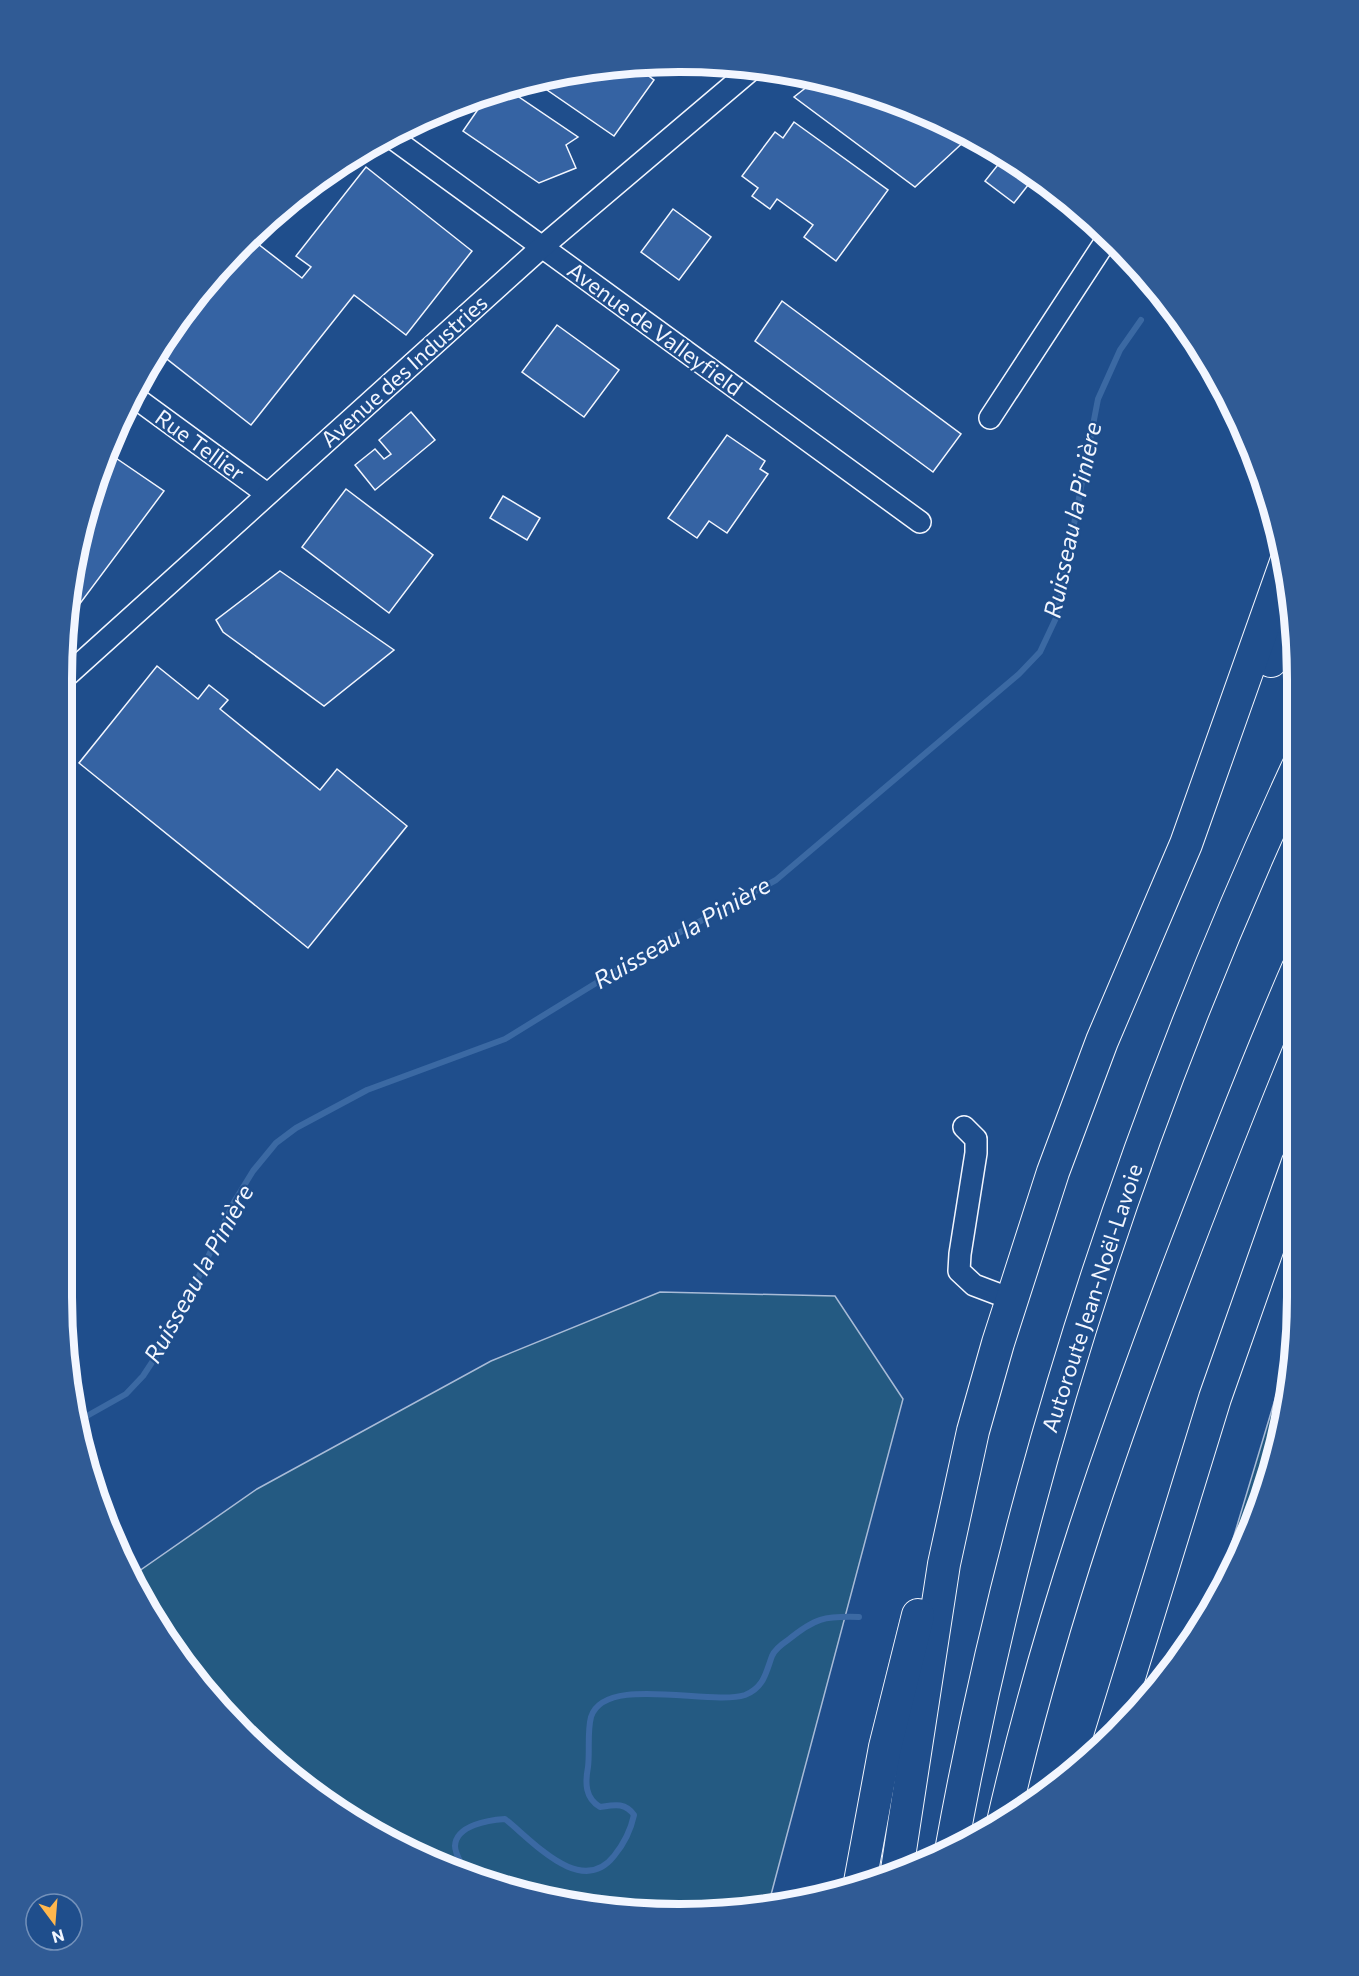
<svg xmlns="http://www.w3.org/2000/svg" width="1359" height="1976" viewBox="0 0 1359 1976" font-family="Commissioner,sans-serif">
  <rect width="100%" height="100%" fill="#1f4e8c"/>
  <g fill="#245a82" stroke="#a8bbd7" stroke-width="1.5">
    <polygon points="660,1292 835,1296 903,1399 768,1906 680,1914 599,1909 443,1867 336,1811 272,1761 165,1640 132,1576 257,1489 491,1361"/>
    <polygon points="1292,1356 1286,1417 1250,1533 1215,1599 1279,1386"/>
  </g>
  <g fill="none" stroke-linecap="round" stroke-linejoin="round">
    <g stroke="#3b69a3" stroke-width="6">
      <polyline points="78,1421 126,1394 143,1376 174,1329 234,1202 253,1171 276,1143 296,1128 367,1090 505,1039 671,937 776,880 1019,674 1040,652 1056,618 1098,399 1120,350 1141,320"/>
      <path d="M465 1873C463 1865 455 1855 455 1846 456 1825 489 1820 505 1819 532 1840 581 1898 614 1856 623 1845 631 1829 634 1815 625 1802 614 1805 600 1807 585 1798 585 1783 588 1767 590 1751 587 1733 591 1717 604 1674 710 1706 745 1695 764 1688 766 1672 772 1656 775 1649 782 1644 788 1640 815 1618 824 1616 859 1617"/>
    </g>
  </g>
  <g fill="#3563a3" stroke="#f2f6ff" stroke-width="1.5">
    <polygon points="687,62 712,65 705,74"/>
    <polygon points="635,66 654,80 614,136 534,81 559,73"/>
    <polygon points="817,79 916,109 969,137 915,187 794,97"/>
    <polygon points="507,89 578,137 566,145 576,168 539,183 463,131 488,95"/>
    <polygon points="457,104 444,121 434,113 443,108"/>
    <polygon points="794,122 888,190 836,261 804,237 813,225 777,199 770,209 752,196 758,188 742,176 775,132 783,138"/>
    <polygon points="1005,156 1023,166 1102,231 1100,233 1032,180 1014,203 985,181"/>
    <polygon points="366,167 472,251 406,335 354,295 251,425 158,352 249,237 302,278 311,267 296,256"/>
    <polygon points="673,209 711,237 679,280 641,252"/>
    <polygon points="782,301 961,434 933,472 755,341"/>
    <polygon points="557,325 619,370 584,417 522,372"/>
    <polygon points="411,412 435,440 375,490 355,465 375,449 384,459 391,454 379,440"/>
    <polygon points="727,435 765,461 760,469 768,474 727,533 709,521 697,538 668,518"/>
    <polygon points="107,452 164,491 67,621 73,559 94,481"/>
    <polygon points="346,489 433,555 389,613 302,547"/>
    <polygon points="503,496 540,518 527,540 490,518"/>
    <polygon points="280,571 394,650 324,706 223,632 216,620"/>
    <polygon points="157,666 198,699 209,685 228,700 220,709 320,790 337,769 407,826 308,948 79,763"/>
  </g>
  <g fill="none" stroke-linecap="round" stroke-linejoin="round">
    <defs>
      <g id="minor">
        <polyline points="391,137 920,522"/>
        <polyline points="133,396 267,494"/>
        <polyline points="990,418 1109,236"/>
        <polyline points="62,680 542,247 752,69"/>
        <polyline points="964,1127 976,1139 976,1153 960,1254 959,1271 974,1285 1011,1299"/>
      </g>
      <g id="highway">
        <polyline points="1271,661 1291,618"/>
        <polyline points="1110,1739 1215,1398 1298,1162"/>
        <path d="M1003 1822C1048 1625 1114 1435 1186 1247 1222 1153 1258 1060 1298 968"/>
        <path d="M951 1851C1019 1476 1138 1113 1298 766"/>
        <polyline points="897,1870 944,1564 973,1431 998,1343 1053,1172 1102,1041 1186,844 1286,562"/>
        <polyline points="860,1882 885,1747 918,1615"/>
      </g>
    </defs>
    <use href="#minor" stroke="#f2f6ff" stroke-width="24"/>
    <use href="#highway" stroke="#f2f6ff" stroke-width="34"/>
    <use href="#minor" stroke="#1f4e8c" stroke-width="21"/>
    <use href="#highway" stroke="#1f4e8c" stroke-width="32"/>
  </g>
  <g text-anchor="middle" stroke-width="4.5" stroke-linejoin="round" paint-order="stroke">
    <g font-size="22" fill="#f2f6ff" stroke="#1f4e8c">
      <text transform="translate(655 329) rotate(36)" y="8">Avenue de Valleyfield</text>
      <text transform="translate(404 371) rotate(-42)" y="8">Avenue des Industries</text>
      <text transform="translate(200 445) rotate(36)" y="8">Rue Tellier</text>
      <text transform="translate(1092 1298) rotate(-72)" y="8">Autoroute Jean-Noël-Lavoie</text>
    </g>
    <g font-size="24" font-style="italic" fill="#f2f6ff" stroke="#1f4e8c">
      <text transform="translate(1073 520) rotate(-78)" y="8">Ruisseau la Pinière</text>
      <text transform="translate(682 933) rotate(-30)" y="8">Ruisseau la Pinière</text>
      <text transform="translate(199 1274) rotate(-61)" y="8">Ruisseau la Pinière</text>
    </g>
  </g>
  <path d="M0 0H1359V1976H0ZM679 72H680A607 607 0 0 1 1287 679V1297A607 607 0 0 1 680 1904H679A607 607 0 0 1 72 1297V679A607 607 0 0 1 679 72Z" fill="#305b95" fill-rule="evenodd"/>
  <path fill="none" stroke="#f2f6ff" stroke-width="8" d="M679 72H680A607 607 0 0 1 1287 679V1297A607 607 0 0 1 680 1904H679A607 607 0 0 1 72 1297V679A607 607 0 0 1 679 72Z"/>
  <g transform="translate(54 1922) rotate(164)"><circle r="28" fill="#1f4e8c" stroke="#7391ba" stroke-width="1.5"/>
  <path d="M0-4.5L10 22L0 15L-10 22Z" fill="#ffb74d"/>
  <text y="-9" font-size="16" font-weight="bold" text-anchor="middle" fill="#f2f6ff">N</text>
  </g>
</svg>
